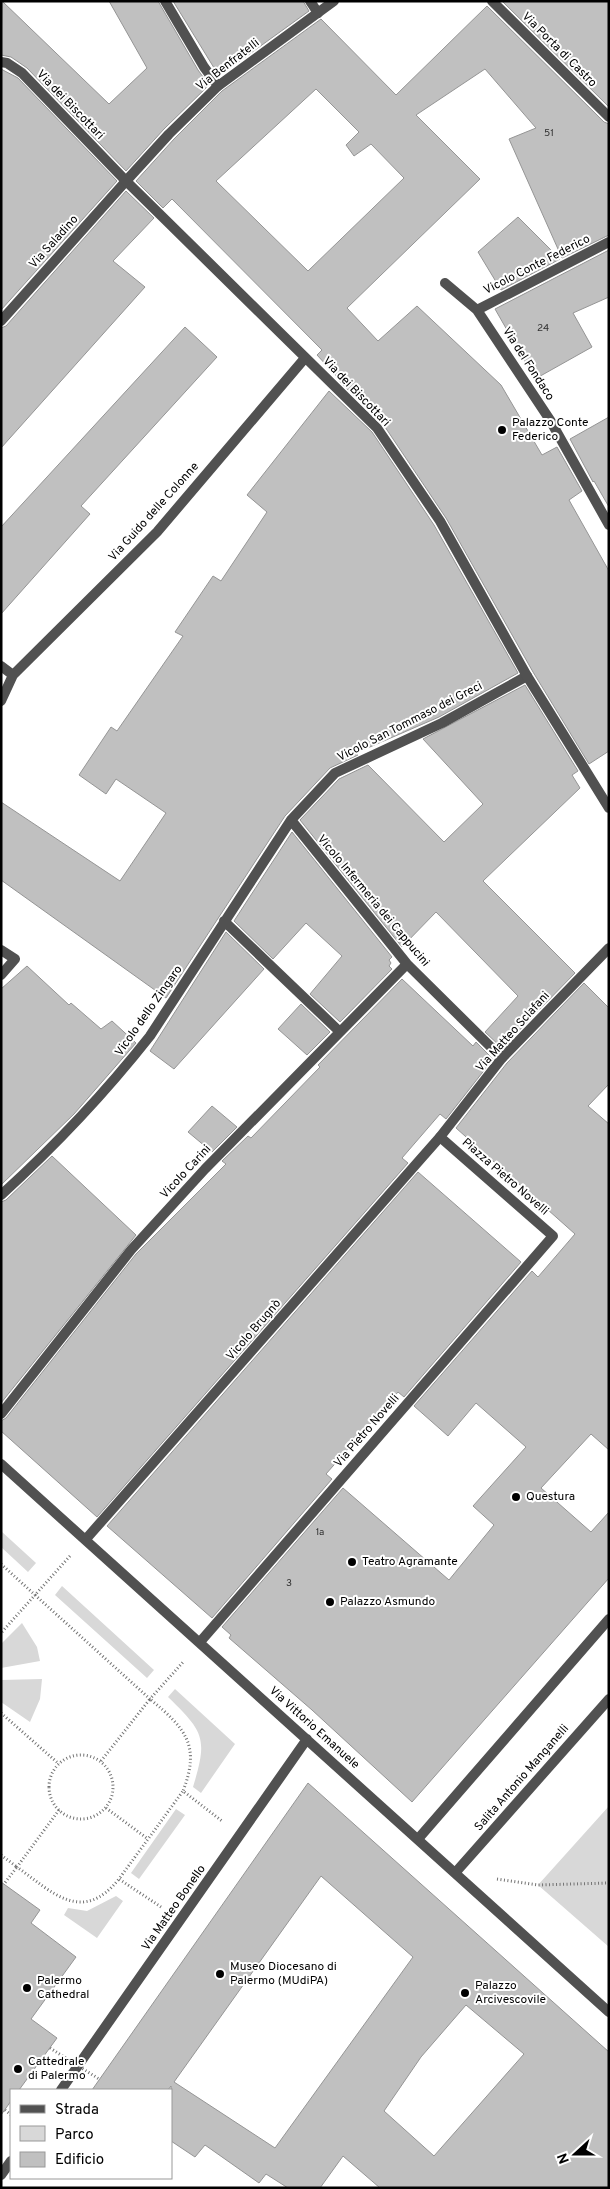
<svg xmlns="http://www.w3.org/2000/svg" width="610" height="2189" font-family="Overpass,sans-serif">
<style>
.green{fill:#d8d8d8}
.building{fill:#c0c0c0;stroke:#959595;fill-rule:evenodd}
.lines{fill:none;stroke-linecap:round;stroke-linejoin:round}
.path{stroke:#737373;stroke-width:3;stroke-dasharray:1 2.5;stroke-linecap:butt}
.lane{stroke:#515151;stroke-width:10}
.street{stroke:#515151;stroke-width:10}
.path-bridge{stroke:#737373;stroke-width:3;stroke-dasharray:1 2.5;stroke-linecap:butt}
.poi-dot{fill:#000;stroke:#fff;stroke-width:2}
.labels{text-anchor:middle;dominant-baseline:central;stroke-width:4;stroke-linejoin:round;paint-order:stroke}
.number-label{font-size:10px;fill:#303030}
.street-label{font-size:12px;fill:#000;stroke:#fff}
.poi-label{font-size:12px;fill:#000;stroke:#fff;text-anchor:start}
</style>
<rect width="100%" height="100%" fill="#fff"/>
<path class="green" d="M1,1531L36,1563L28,1572L1,1547Z
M62,1586L154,1670L147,1678L55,1595Z
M22,1623L37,1647L40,1661L1,1668V1644Z
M42,1679L40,1699L30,1722L1,1702V1680Z
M175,1689L235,1744L201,1793L193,1787C208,1738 204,1732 168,1697Z
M609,1806V1947L538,1885Z
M176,1809L185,1815L139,1879L131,1873Z
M116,1896L123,1901L97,1938L64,1915L68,1908L87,1911Z"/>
<path class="building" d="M2,1L109,104L147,68L109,1H158L198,70L209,85L164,129L126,171L27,68L11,57L1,55Z
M173,1H303L309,11L219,76Z
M502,1H609V107Z
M487,6L604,122L609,124V235L562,258L509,139L536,128L485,69L416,115L480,179L347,308L378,341L417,306L501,385L542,455L557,447L582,491L569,500L609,571V751L589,764L533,672L446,518L383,424L338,380L339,379L317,355L322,350L172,199L163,208L136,181L174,139L222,91L321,19L396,95ZM316,89L359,132L346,145L354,156L371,144L404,178L308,271L216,181Z
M1,69L18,78L117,181L1,310Z
M126,191L154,218L113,261L145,287L1,448V328L6,326Z
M518,217L560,259L501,290L478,252Z
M609,250V297L573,313L592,347L535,379L495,309Z
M185,327L217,357L81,506L90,514L1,614V527Z
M329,391L372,432L434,525L518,673L439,717L356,753L358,755L330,768L285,816L166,998L1,880V802L120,881L166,813L116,779L106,794L79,775L111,727L117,731L183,636L175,632L213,576L221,581L267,512L247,495Z
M609,417V507L594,481L593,482L570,439Z
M525,685L578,771L572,775L580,788L483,881L575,973L502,1048L485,1032L518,996L436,912L402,947L300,820L339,779L368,765L444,842L483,804L423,739Z
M292,832L392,957L389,960L391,963L389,966L392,969L340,1022L310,994L342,956L306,923L273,959L234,921Z
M226,932L264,969L174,1069L150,1051Z
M27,966L69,1005L71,1003L101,1029L112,1021L136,1043L74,1114L1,1185V989Z
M402,979L473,1046L476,1042L493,1059L446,1119L440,1114L402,1158L408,1163L97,1517L1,1431V1421L6,1418L136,1254L226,1164L222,1161L248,1136L251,1138L320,1067L318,1065Z
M584,983L609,1008V1084L588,1106L609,1124V1450L591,1434L541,1488L591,1532L609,1512V1578L412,1802L312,1710L229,1638L231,1635L222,1627L343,1488L449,1580L494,1525L473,1506L526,1447L476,1403L448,1436L414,1406L532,1271L538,1277L575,1234L456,1128L507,1063Z
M301,1004L330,1032L307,1055L278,1029Z
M212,1106L237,1127L212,1152L188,1132Z
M52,1156L136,1235L1,1403V1202L6,1200Z
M418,1172L521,1262L404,1397L398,1392L326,1474L332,1479L212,1618L107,1526Z
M308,1783L609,2052V2188H380L343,2156L320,2188H288L266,2174L259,2183L205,2145L195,2157L171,2141V2086L168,2090H92ZM321,1876L413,1957L275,2148L174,2082ZM466,2005L524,2054L434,2156L384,2111L421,2057Z
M1,1882L40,1910L31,1923L76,1957L31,2019L57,2038L19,2090H11V2101L1,2115Z"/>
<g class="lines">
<path class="path" d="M70,1556L35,1595L150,1699L184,1661
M1,1564L35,1595L1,1633
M1,1713L59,1764
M49 1787a32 32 0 1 1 64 0a32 32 0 1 1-64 0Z
M101,1761L150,1699C185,1728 201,1745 183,1791L222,1821
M106,1808L148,1839
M59,1810L17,1867C52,1892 82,1925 119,1879
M1,1855L17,1867L4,1884
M497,1879L538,1885L609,1883
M161,1907L119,1879L183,1791
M5,2110L11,2115"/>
<path class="lane" d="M165,1L204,67L218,86
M310,1L318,13
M445,283L477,310L550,420L609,525
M477,310L609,242
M1,321L126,181
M291,820L407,964L502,1058
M224,921L340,1032
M1,950L15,959L1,975
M1,1195C55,1146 105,1093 150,1036L291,820L335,773L442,723L527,676
M1,1414L131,1250L205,1169L407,964
M86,1539L440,1137
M418,1839L609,1619"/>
<path class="street" d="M492,1L609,117
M1,62L7,63L22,73L126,181L377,428L440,521L527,676L609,808
M126,181L169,134L218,86L334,1
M1,666L13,675
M1,701L13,675L157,532L305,358
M1,1464L609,2012
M200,1642L553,1236L440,1137L502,1058L609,948
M455,1873L609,1699
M61,2090L307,1739
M1,2175L11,2161"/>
<path class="path-bridge" d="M50,2048L99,2079"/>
</g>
<g class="poi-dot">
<circle cx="502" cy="430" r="5"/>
<circle cx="516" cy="1497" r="5"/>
<circle cx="352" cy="1562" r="5"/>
<circle cx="330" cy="1602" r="5"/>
<circle cx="220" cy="1974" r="5"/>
<circle cx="27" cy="1988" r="5"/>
<circle cx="465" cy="1993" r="5"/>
<circle cx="18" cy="2069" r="5"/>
</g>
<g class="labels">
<g class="number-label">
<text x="549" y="133">51</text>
<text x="543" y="328">24</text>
<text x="320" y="1532">1a</text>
<text x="289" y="1583">3</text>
</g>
<g class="street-label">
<text transform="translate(559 50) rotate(45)">Via Porta di Castro</text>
<text transform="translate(228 65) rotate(-38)">Via Benfratelli</text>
<text transform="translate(70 105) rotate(46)">Via dei Biscottari</text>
<text transform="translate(54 242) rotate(-48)">Via Saladino</text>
<text transform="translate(537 265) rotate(-27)">Vicolo Conte Federico</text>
<text transform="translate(528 364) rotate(57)">Via del Fondaco</text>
<text transform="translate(356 392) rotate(46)">Via dei Biscottari</text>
<text transform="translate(154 512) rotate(-48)">Via Guido delle Colonne</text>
<text transform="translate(410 722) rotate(-27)">Vicolo San Tommaso dei Greci</text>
<text transform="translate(373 901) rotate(50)">Vicolo Infermeria dei Cappucini</text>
<text transform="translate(149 1011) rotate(-55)">Vicolo dello Zingaro</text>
<text transform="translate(513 1032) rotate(-48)">Via Matteo Sclafani</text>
<text transform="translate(186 1172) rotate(-47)">Vicolo Carini</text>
<text transform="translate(505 1177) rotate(41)">Piazza Pietro Novelli</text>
<text transform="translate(254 1330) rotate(-49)">Vicolo Brugnò</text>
<text transform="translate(367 1431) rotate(-49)">Via Pietro Novelli</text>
<text transform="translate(314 1728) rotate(42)">Via Vittorio Emanuele</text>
<text transform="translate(522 1778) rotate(-49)">Salita Antonio Manganelli</text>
<text transform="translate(174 1908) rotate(-55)">Via Matteo Bonello</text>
</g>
<g class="poi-label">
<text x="512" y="423">Palazzo Conte<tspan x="512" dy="14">Federico</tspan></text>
<text x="526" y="1497">Questura</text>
<text x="362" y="1562">Teatro Agramante</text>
<text x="340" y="1602">Palazzo Asmundo</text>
<text x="230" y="1967">Museo Diocesano di<tspan x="230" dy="14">Palermo (MUdiPA)</tspan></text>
<text x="37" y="1981">Palermo<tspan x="37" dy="14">Cathedral</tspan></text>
<text x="475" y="1986">Palazzo<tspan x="475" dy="14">Arcivescovile</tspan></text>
<text x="28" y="2062">Cattedrale<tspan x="28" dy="14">di Palermo</tspan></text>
</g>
</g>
<rect width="610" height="2189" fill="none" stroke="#000000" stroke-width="5"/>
<rect x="10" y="2089" width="162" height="90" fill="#ffffff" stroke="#999999"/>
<rect x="20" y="2105" width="25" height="8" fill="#515151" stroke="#999999"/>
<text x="55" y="2114" font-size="15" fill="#000000">Strada</text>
<rect x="20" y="2126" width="25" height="15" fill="#d8d8d8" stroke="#999999"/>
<text x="55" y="2139" font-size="15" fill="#000000">Parco</text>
<rect x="20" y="2152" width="25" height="15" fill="#c0c0c0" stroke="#999999"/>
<text x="55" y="2164" font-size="15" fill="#000000">Edificio</text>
<g transform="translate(575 2154) rotate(249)" stroke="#ffffff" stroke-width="4" paint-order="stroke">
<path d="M0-4L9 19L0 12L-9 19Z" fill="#000000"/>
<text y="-8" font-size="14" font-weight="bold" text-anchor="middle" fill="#000000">N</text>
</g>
</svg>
